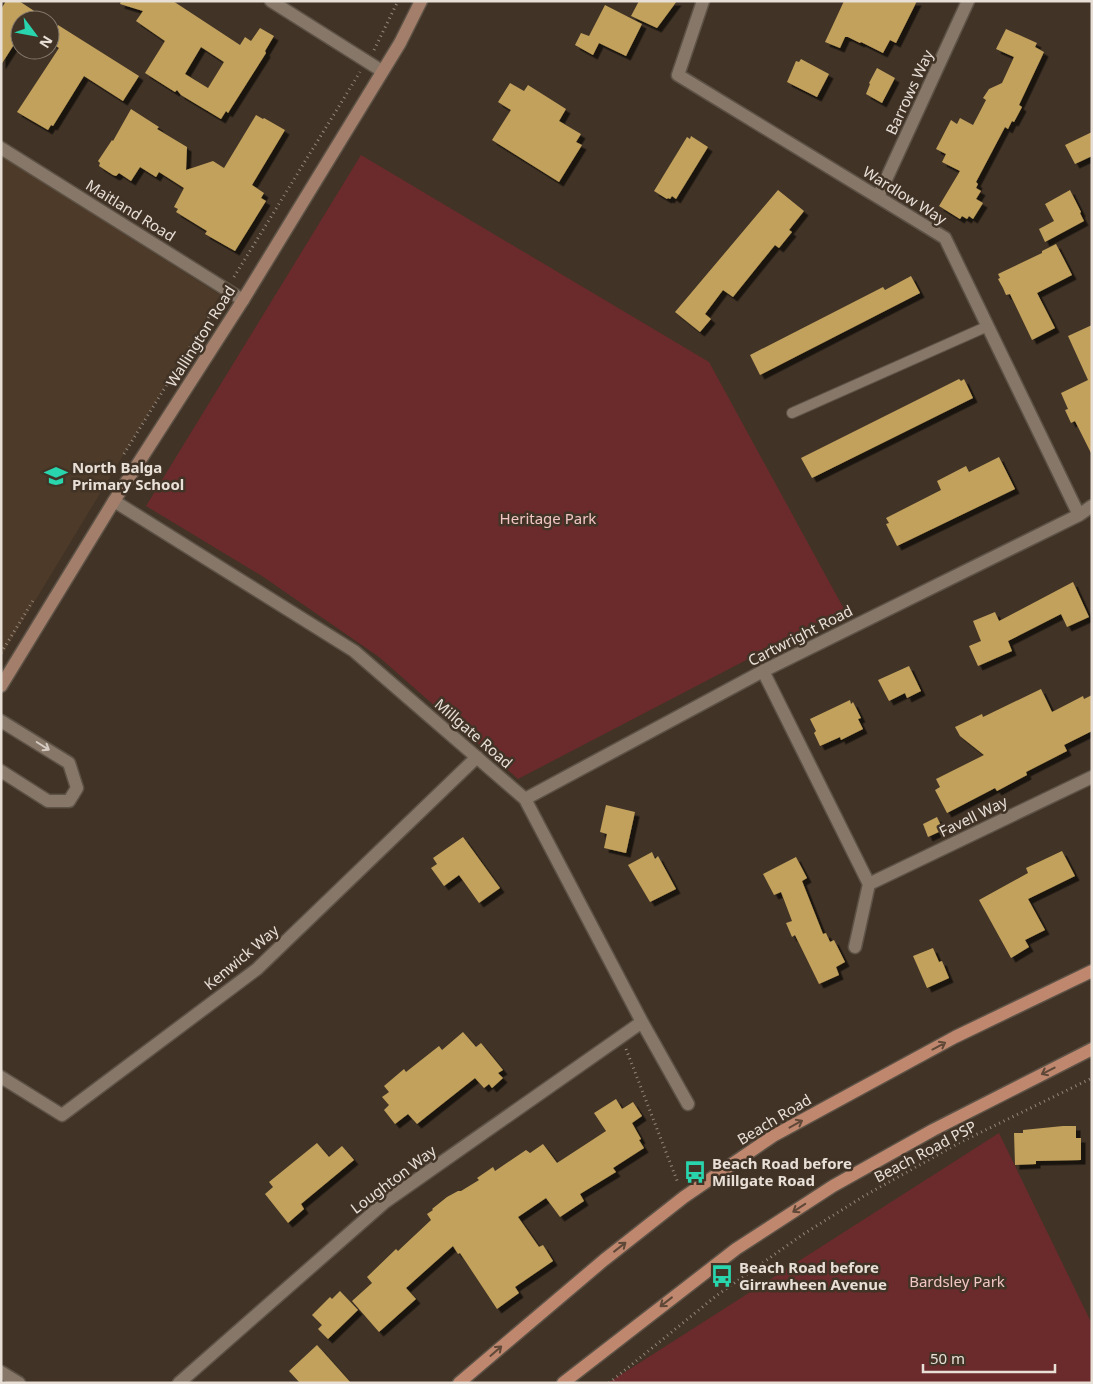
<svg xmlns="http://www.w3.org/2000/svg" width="1093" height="1384" font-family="'Noto Sans',sans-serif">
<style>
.built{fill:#4d3a28}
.green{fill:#6b2b2c}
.building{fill:#c1a15c;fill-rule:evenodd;filter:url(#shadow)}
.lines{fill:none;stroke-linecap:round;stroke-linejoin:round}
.lane-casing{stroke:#5d5246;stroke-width:12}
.street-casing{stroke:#5d5246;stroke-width:15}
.secondary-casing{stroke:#5d5246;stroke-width:15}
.primary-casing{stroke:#5d5246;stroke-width:15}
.path{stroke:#94887d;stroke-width:3;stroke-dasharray:1 4;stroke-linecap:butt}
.lane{stroke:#877769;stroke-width:10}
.street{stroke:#877769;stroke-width:12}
.secondary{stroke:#a37f6b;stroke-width:12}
.primary{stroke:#bf876e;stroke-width:12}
.oneway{stroke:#d5cac1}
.oneway2{stroke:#604838}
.labels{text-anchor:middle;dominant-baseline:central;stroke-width:5;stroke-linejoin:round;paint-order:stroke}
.street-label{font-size:15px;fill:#e8dfd7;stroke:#413326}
.poi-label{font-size:15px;font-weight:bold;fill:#e8dfd7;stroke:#413326;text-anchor:start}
.park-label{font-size:15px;fill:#f1c6c4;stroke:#413326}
</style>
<defs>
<filter id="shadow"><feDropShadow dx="4.5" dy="4.5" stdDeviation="0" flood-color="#0009"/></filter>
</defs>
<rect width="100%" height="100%" fill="#413326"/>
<path class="built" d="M1,156L220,295L1,657Z"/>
<path class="green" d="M361,155L709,362L844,609L518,779L379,657L262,576L146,506Z
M999,1133L1092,1324V1383H608Z"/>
<path class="building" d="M6,1H19L48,20H20V35L1,65V9Z
M121,1H173L240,45L245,37L251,41L260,28L274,36L265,51L266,53L228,113L226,111L221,119L181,95L177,90L175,92L145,73L165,41L136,21L143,11L120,4ZM201,47L224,62L208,88L185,74Z
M639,1H677L657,28L631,16Z
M844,1H917L896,43L890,40L883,53L861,42L860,43L848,37H845L840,48L825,42Z
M605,5L642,24L626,56L599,43L593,55L575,45L581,33L589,36Z
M58,25L139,76L123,101L84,76L53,126L51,125L48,130L17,112L59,48L50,42V38Z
M1006,29L1037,43L1035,47L1044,52L1019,105L1022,107L1014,122L1012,121L1008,129L1005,127L976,182L978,184L976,188L981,191L976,199L983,203L973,219L969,216L967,219L962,216L960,219L939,206L960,171L942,162L946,154L936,149L951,120L957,124L960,118L973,125L986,100L983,98L989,89L1002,83L1014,57L996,49Z
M801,59L829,74L817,97L787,82L796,61L799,62Z
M877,68L895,78L882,103L866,94L870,84L869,83Z
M510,83L524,91L528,85L566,109L559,121L581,134L576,142L582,145L559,182L492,140L511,110L498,102Z
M131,109L159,127L157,129L187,147L186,170L213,161L224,168L256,115L263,119L264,118L285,130L252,185L264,193L261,198L266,201L235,251L205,234L207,231L176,212L178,209L174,207L184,188L159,172L156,177L140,167L131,181L119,173L116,176L113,175L99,166L100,163L98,161L112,140L113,141Z
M1092,132V156L1075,164L1065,145Z
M691,136L708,147L676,199L672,196L670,199L668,198L667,199L654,191L687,137L690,139Z
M778,190L804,211L789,230L792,232L779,248L775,245L733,297L723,290L705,314L711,319L700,332L675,312Z
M1070,190L1081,212L1080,213L1084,221L1045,242L1039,229L1054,221L1045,204Z
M1056,244L1072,275L1037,293L1055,328L1032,340L1010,294L1006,295L1003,288L998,279L1000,278L998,274L1042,253V251Z
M911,276L920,293L760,375L750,355L883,287L885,290Z
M1092,325V455L1075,421L1071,423L1065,410L1068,409L1061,393L1088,380L1068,336Z
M959,379L961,381L964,379L973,398L812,478L801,458Z
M999,457L1015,489L897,546L886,524L889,523L886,518L941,490L937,481L966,466L969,472Z
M1073,582L1089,617L1067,627L1061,614L1008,641L1012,651L978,666L969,646L981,641L973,621L995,612L999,621Z
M909,666L921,691L907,698L905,693L889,701L878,680Z
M1041,689L1052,712L1083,696L1084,699L1092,695V731L1064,745L1067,751L1026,772L1027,775L997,791L995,788L947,813L935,790L940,787L936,779L984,755L960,736L955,727L982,714L983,717Z
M850,700L851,704L853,702L861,718L858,719L863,729L841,740L840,737L820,746L814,733L816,731L810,719Z
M606,805L635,812L626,853L604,848L607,834L600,832Z
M937,817L943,830L928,837L923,824Z
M463,837L500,888L479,903L459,875L444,886L431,868L437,864L433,858Z
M1062,851L1075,876L1028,899L1045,930L1025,940L1029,947L1011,958L979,900L1028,873L1026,868Z
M652,852L655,859L658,856L676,889L650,902L628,865Z
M796,857L807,878L802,881L823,934L826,933L830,942L834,940L845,962L836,967L839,975L819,984L795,935L792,937L786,923L792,921L781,892L774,895L763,874Z
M933,948L939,962L942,961L949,978L927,988L913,956Z
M463,1032L476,1047L481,1043L503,1070L498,1073L503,1078L492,1088L489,1084L484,1088L475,1078L417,1124L408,1114L395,1124L384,1110L389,1105L382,1097L389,1092L384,1086L404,1069L406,1072L439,1046L442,1050Z
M616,1099L622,1109L633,1102L642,1116L632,1123L641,1139L639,1140L644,1148L613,1168L616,1172L580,1194L584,1201L560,1217L546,1198L518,1217L539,1247L543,1245L553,1261L515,1287L519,1293L497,1309L460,1253L458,1254L453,1246L406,1288L416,1299L379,1332L352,1301L372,1283L367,1277L396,1249L398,1251L431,1220L427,1214L433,1210L432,1209L447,1197L458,1191H461L479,1180L477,1178L493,1167L495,1171L526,1150L530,1153L543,1144L557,1163L606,1131L594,1113Z
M1063,1126H1076V1138H1081V1160L1036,1161V1164L1015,1165L1014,1133H1023V1130Z
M317,1143L329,1157L342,1146L354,1160L301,1204L304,1209L288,1223L265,1194L273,1187L269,1182Z
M340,1291L358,1310L328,1339L318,1329L322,1325L312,1315L330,1297L332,1299Z
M317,1345L351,1383H300L289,1371Z"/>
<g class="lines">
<defs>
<path id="lane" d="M792,413L988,326"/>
<path id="street" d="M271,1L382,71
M703,1L678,75L945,238L1079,515
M1,148L243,300
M878,197L968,1
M114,501L354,651L525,799L642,1022L688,1104
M763,671L869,884L1092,777
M1,721L69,763L77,788L69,801H48L1,771
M525,799L763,671L1079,515L1092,506
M855,947L869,884
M1,1077L62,1115L257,969L477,757
M1,1372L19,1383
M179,1383L385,1202L642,1022"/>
<path id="secondary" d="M1,686L114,501L243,300L400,43L421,1"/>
<path id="primary" d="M459,1383L604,1260L684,1197L773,1136L955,1037L1092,971
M563,1383L736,1249L833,1186L933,1130L1092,1049"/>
</defs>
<use href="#lane" class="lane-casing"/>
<use href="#street" class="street-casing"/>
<use href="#secondary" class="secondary-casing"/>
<use href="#primary" class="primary-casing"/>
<path class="path" d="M374,50L398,1
M234,277L360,72
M124,454L218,302
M1,653L34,599
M626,1049L678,1183
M609,1383L716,1296L802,1235L864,1196L959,1143L1092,1078"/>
<use href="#lane" class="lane"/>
<use href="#street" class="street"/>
<use href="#secondary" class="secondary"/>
<use href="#primary" class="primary"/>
</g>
<defs><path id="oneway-shaft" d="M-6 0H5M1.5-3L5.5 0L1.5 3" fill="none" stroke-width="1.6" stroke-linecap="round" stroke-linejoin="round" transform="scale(1.25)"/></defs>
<use class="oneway" href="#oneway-shaft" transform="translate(43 746) rotate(32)"/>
<g class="oneway2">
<use href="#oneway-shaft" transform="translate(939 1046) rotate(-28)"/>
<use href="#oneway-shaft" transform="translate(1048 1071) rotate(153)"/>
<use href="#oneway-shaft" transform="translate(796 1124) rotate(-29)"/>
<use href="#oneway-shaft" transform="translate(799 1208) rotate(147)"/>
<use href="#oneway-shaft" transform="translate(620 1247) rotate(-38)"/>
<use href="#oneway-shaft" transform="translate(666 1302) rotate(142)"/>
<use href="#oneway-shaft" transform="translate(496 1351) rotate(-41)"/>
</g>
<defs>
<symbol id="school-bare" viewBox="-9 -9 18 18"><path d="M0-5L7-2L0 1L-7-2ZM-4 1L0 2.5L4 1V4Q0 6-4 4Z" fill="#29d5ac" stroke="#413326" stroke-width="2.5" paint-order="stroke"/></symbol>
<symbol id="bus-bare" viewBox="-9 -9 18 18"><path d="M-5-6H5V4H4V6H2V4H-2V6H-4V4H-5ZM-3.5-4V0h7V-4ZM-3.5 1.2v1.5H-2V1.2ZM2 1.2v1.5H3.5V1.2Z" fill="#29d5ac" stroke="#413326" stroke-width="2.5" paint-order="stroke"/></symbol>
</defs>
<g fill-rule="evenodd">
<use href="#school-bare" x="40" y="460" width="32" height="32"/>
<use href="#bus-bare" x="679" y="1156" width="32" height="32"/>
<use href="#bus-bare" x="706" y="1260" width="32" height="32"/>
</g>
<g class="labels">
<g class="street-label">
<text transform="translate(909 92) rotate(-65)">Barrows Way</text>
<text transform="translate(905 195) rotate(32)">Wardlow Way</text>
<text transform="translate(131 210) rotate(32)">Maitland Road</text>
<text transform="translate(200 336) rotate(-58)">Wallington Road</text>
<text transform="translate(800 635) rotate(-27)">Cartwright Road</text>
<text transform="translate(474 733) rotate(41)">Millgate Road</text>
<text transform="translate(973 816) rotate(-26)">Favell Way</text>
<text transform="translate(241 957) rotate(-40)">Kenwick Way</text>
<text transform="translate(774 1119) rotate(-31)">Beach Road</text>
<text transform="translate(925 1151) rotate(-28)">Beach Road PSP</text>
<text transform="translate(393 1179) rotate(-37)">Loughton Way</text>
</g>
<g class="poi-label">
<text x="72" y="467">North Balga<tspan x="72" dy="17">Primary School</tspan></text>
<text x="712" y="1163">Beach Road before<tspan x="712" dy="17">Millgate Road</tspan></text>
<text x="739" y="1267">Beach Road before<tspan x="739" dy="17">Girrawheen Avenue</tspan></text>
</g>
<g class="park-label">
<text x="548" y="518">Heritage Park</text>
<text x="957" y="1281">Bardsley Park</text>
</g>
</g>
<rect width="1093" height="1384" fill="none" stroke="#e8dfd7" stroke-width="5"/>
<g transform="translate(35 35) rotate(122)"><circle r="24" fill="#413326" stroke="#84786d"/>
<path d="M0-4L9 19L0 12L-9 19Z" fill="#29d5ac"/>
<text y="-8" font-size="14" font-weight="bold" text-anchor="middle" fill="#e8dfd7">N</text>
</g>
<path d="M923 1364v8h132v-8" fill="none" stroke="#e8dfd7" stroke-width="2.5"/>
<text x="930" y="1364" font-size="15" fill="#e8dfd7" stroke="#413326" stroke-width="4" paint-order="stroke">50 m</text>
</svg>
